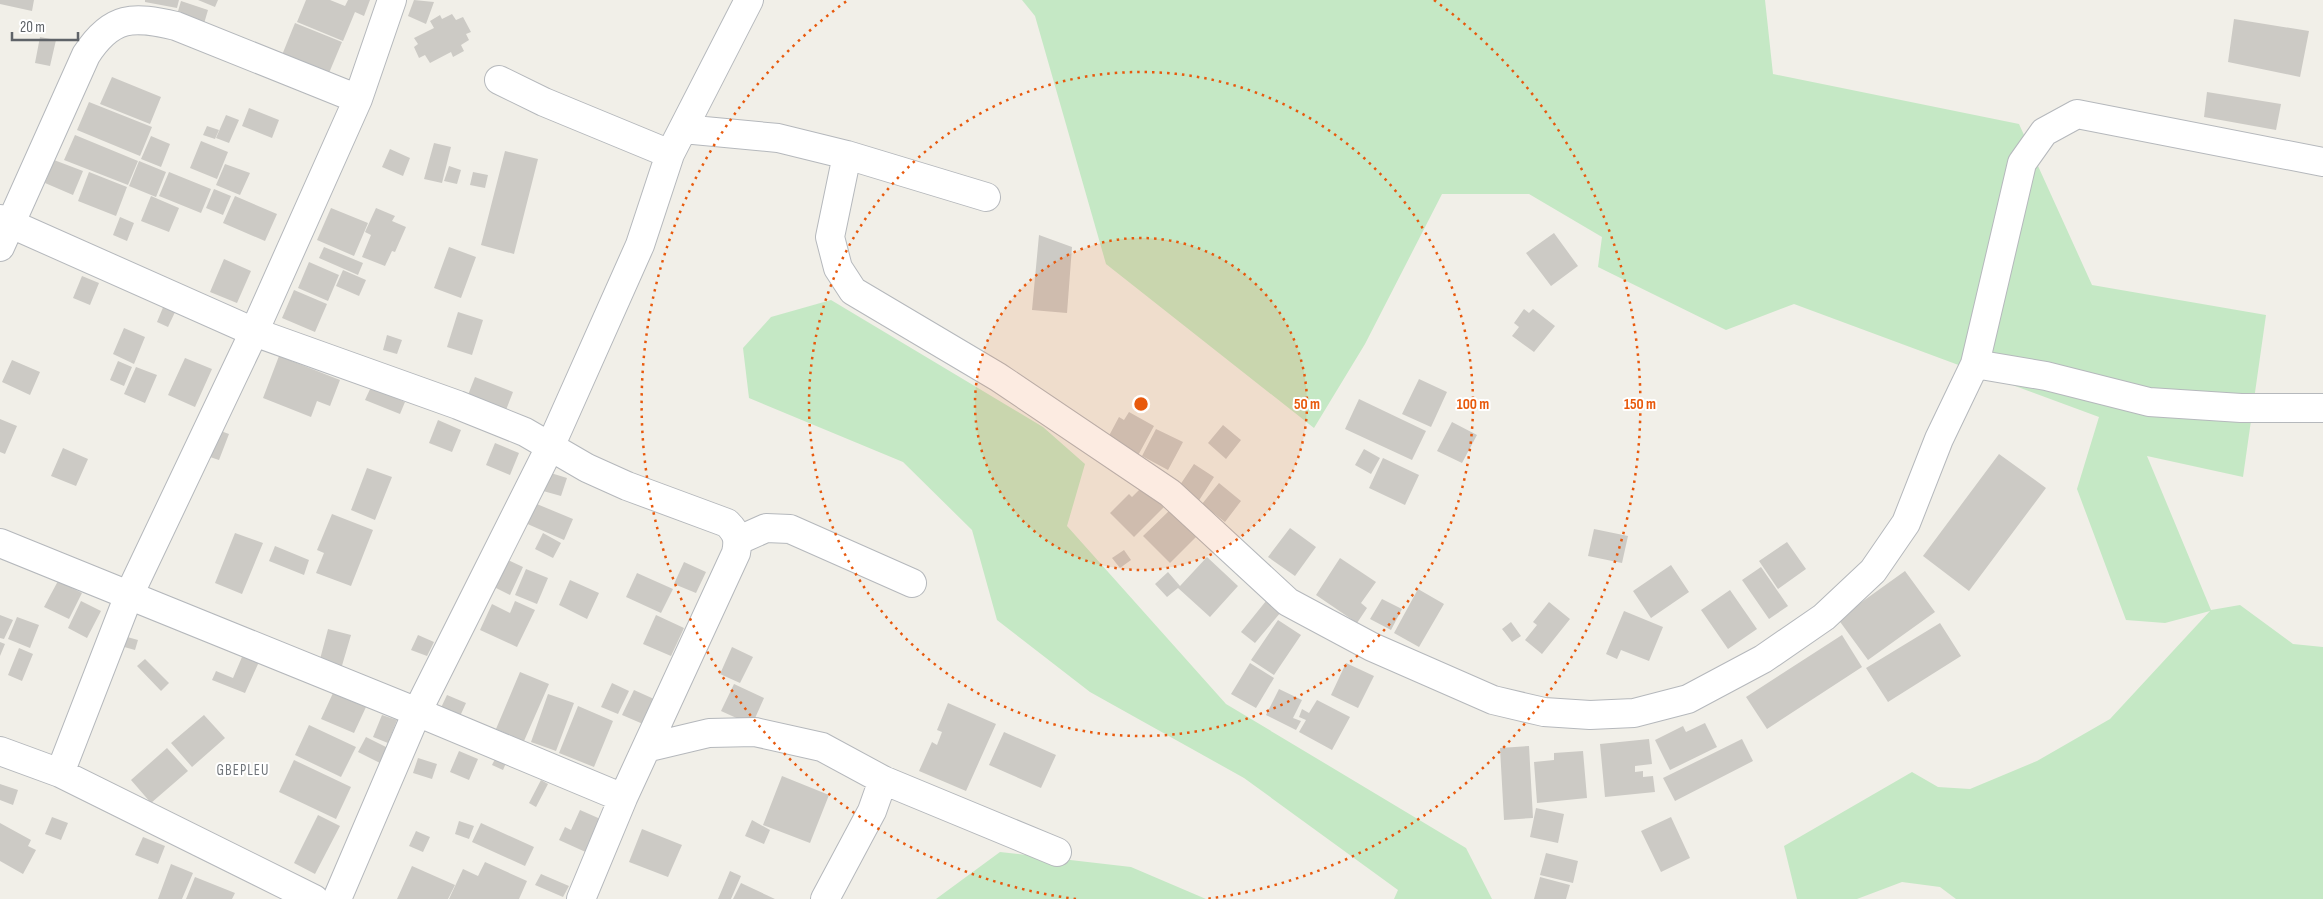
<svg xmlns="http://www.w3.org/2000/svg" width="2323" height="899" font-family="'Sofia Sans Condensed',sans-serif">
<style>
.green{fill:#c5e8c5}
.building{fill:#cccac5}
.lines{fill:none;stroke-linecap:round;stroke-linejoin:round}
.minor-casing{stroke:#b5b8bc;stroke-width:30}
.minor{stroke:#fff;stroke-width:28}
.ring{fill:none;stroke:#e8590c;stroke-width:2.5;stroke-dasharray:2.5 5}
.labels{text-anchor:middle;dominant-baseline:central;stroke-width:4;stroke-linejoin:round;paint-order:stroke}
.neighbourhood-label{font-size:15px;letter-spacing:1px;fill:#70757a;stroke:#fff}
.centre{fill:#e8590c;stroke:#fff;stroke-width:2.5}
.ring-label{font-size:15px;text-anchor:middle;font-weight:bold;fill:#e8590c;stroke:#fff;stroke-width:4;stroke-linejoin:round;paint-order:stroke}
</style>
<rect width="100%" height="100%" fill="#f1efe8"/>
<path class="green" d="M1022,0H1765L1773,74L2019,124L2092,285L2266,315L2243,477L2147,456L2211,610L2240,605L2293,644L2323,647V899H1956L1940,887L1902,882L1857,899H1797L1784,846L1912,772L1938,787L1970,789L2037,761L2110,719L2210,611L2165,623L2126,620L2077,489L2099,417L1794,304L1726,330L1598,267L1602,237L1529,194H1442L1365,344L1314,428L1106,264L1035,16Z
M831,300L1043,427L1085,464L1067,526L1226,704L1466,848L1492,899H1394L1398,890L1244,778L1090,692L997,620L972,530L903,462L749,398L743,348L771,317Z
M1000,852L1131,867L1206,899H936Z"/>
<path class="building" d="M0,0H34L32,11L0,4Z
M145,0H179L177,8L145,2Z
M198,0H218L215,7Z
M306,0H330L345,6L348,0H370L364,16L355,12L343,41L297,22Z
M414,0L434,2L426,24L408,16Z
M181,1L208,10L203,27L176,18Z
M452,14L456,20L463,17L471,32L466,34L469,40L461,45L464,51L453,57L451,52L430,63L425,55L419,58L414,47L418,44L414,38L434,28L430,21L440,15L442,19Z
M2234,19L2309,31L2300,77L2228,62Z
M295,23L342,42L329,73L282,55Z
M40,37L56,40L50,66L35,63Z
M112,77L161,97L150,124L100,104Z
M2207,92L2281,104L2276,130L2204,117Z
M89,102L152,127L140,156L77,130Z
M249,108L279,120L272,138L242,126Z
M226,115L239,120L229,143L216,138Z
M207,126L219,130L215,139L203,135Z
M75,135L138,161L128,185L64,160Z
M151,136L170,144L161,167L141,159Z
M201,141L228,152L217,179L190,168Z
M434,143L451,147L442,183L424,179Z
M390,149L410,158L403,176L382,167Z
M505,151L538,159L514,254L481,245Z
M54,160L83,171L73,195L45,183Z
M139,161L166,172L156,197L129,186Z
M225,164L250,173L240,195L216,185Z
M449,166L461,170L457,184L444,181Z
M89,172L127,187L116,216L78,201Z
M169,172L211,189L201,213L159,196Z
M473,172L488,175L485,188L470,185Z
M214,189L231,196L223,215L206,208Z
M151,196L179,208L169,232L141,221Z
M235,196L277,214L265,241L223,223Z
M331,208L368,223L354,256L317,240Z
M376,208L395,216L392,221L406,227L395,252L392,251L385,266L362,257L371,235L365,232Z
M120,217L134,223L127,241L113,235Z
M1554,233L1578,266L1551,286L1526,253Z
M1039,235L1072,247L1067,313L1032,310Z
M324,247L363,263L358,275L319,258Z
M449,247L476,257L461,298L434,288Z
M224,259L251,271L237,303L210,292Z
M309,262L339,275L328,301L298,288Z
M343,270L366,280L359,296L336,286Z
M82,276L99,283L90,305L73,298Z
M294,290L327,304L315,332L282,318Z
M164,305L176,310L168,327L157,322Z
M1524,309L1529,313L1533,309L1555,326L1534,352L1512,336L1519,327L1514,323Z
M458,312L483,320L472,355L447,347Z
M124,328L145,337L134,364L113,354Z
M387,335L402,340L397,354L383,350Z
M279,356L340,380L330,406L317,401L311,417L263,398Z
M185,358L212,369L195,407L168,395Z
M12,360L40,372L30,395L2,382Z
M118,361L132,367L124,386L110,380Z
M136,367L157,375L145,403L124,394Z
M475,377L513,392L506,410L468,395Z
M1419,379L1447,392L1431,427L1402,414Z
M371,387L405,402L400,414L365,400Z
M1359,399L1426,431L1412,460L1345,429Z
M1129,412L1154,426L1135,461L1104,445L1119,417L1124,420Z
M0,419L17,426L5,454L0,452Z
M438,420L461,430L452,452L429,443Z
M1452,422L1477,435L1462,463L1437,451Z
M1223,425L1241,440L1226,459L1208,443Z
M1156,429L1183,442L1168,470L1142,456Z
M218,430L229,434L219,460L207,456Z
M495,443L519,453L510,475L486,465Z
M63,448L88,459L76,486L51,476Z
M1364,449L1380,458L1371,474L1355,465Z
M1999,454L2046,488L1969,591L1923,556Z
M1383,458L1419,475L1405,505L1369,488Z
M1194,464L1214,477L1198,502L1178,488Z
M367,468L392,477L375,520L351,510Z
M541,470L567,478L561,496L536,489Z
M1219,483L1241,501L1225,522L1202,504Z
M1143,486L1164,507L1134,537L1110,513L1129,494L1132,497Z
M532,502L573,519L564,540L523,522Z
M1170,510L1196,537L1170,563L1143,536Z
M332,514L373,530L351,586L316,573L324,553L317,550Z
M1290,528L1316,547L1295,576L1268,557Z
M1594,529L1628,536L1622,563L1588,556Z
M235,533L263,543L242,594L215,583Z
M543,533L561,543L553,558L535,549Z
M1787,542L1806,569L1778,589L1759,561Z
M275,546L309,560L304,575L269,561Z
M1124,550L1131,560L1120,568L1112,558Z
M1207,557L1238,586L1210,617L1178,588L1167,597L1155,584L1168,572L1180,586Z
M1340,558L1376,582L1361,603L1367,608L1357,623L1316,595Z
M506,559L523,567L510,595L494,587Z
M684,562L706,572L696,593L674,584Z
M1671,565L1689,592L1651,618L1633,591Z
M1761,567L1788,606L1769,619L1742,580Z
M526,569L548,578L537,604L515,595Z
M1905,571L1935,612L1868,660L1838,619Z
M637,573L673,589L661,613L626,597Z
M570,580L599,593L587,619L559,605Z
M58,581L82,593L69,619L44,607Z
M1418,589L1444,604L1419,647L1394,633Z
M1730,590L1757,629L1728,649L1701,610Z
M1382,599L1402,609L1391,630L1370,619Z
M81,601L101,611L87,638L68,628Z
M515,601L535,610L517,647L480,630L492,604L510,613Z
M1266,601L1281,612L1255,643L1241,632Z
M1549,602L1570,619L1542,654L1525,640L1537,625L1533,622Z
M1624,611L1663,627L1649,661L1621,650L1617,659L1606,654Z
M0,615L13,620L4,639L0,638Z
M656,615L684,628L671,656L643,644Z
M17,617L39,625L30,648L8,639Z
M1278,620L1301,635L1274,675L1251,660Z
M1511,622L1521,636L1512,642L1502,629Z
M1940,623L1961,656L1888,702L1866,668Z
M328,629L351,635L341,669L319,663Z
M120,635L138,640L135,650L117,645Z
M418,635L434,642L427,656L411,650Z
M1842,635L1862,667L1767,729L1746,697Z
M0,642L5,644L0,656Z
M732,647L753,657L740,683L720,674Z
M19,648L33,654L22,681L8,675Z
M249,650L262,655L245,693L212,680L216,671L233,678L242,657L245,658Z
M145,659L169,683L161,691L137,666Z
M1250,663L1274,678L1256,708L1231,694Z
M1346,663L1374,676L1358,708L1331,695Z
M520,672L549,684L524,741L496,729Z
M612,683L629,691L618,714L601,707Z
M734,684L764,698L752,725L721,711Z
M1279,689L1302,700L1293,718L1301,721L1296,730L1266,715Z
M634,690L654,699L643,724L622,715Z
M333,693L366,707L354,733L321,719Z
M548,694L574,703L556,751L531,742Z
M447,695L466,703L457,723L438,714Z
M1317,700L1350,717L1332,750L1299,732L1306,720L1299,717L1302,709L1309,713Z
M948,703L996,724L966,791L919,771L932,742L937,745L942,732L937,730Z
M578,706L613,721L594,767L559,753Z
M204,715L225,738L192,767L171,743Z
M382,715L397,720L388,743L373,737Z
M1705,723L1717,747L1670,770L1655,740L1683,726L1686,732Z
M309,725L356,747L341,777L295,755Z
M1004,732L1056,755L1041,788L989,765Z
M366,737L388,748L380,763L358,752Z
M1649,739L1652,764L1635,766V772L1643,771V777L1653,776L1655,792L1605,797L1600,744Z
M1742,739L1753,761L1675,801L1663,778Z
M1529,746L1533,818L1504,820L1500,748Z
M167,748L188,771L151,803L131,780Z
M459,751L478,759L469,780L450,772Z
M1583,751L1587,798L1537,803L1534,762L1554,760V753Z
M496,757L507,761L503,770L492,765Z
M418,758L437,764L432,779L413,773Z
M294,760L351,787L336,819L279,792Z
M782,776L829,795L810,843L763,825Z
M541,780L548,784L536,807L529,803Z
M0,784L18,790L13,805L0,800Z
M1536,808L1564,814L1558,843L1530,837Z
M580,810L605,821L590,854L559,840L565,827L571,830Z
M318,815L340,826L315,874L294,863Z
M52,817L68,823L61,840L45,834Z
M1671,817L1690,858L1661,872L1641,831Z
M752,820L770,830L764,844L745,836Z
M459,821L474,826L469,839L455,834Z
M0,823L31,840L28,846L36,850L23,874L0,861Z
M481,823L534,847L525,866L472,842Z
M642,829L682,845L668,877L629,862Z
M416,831L430,837L423,852L409,846Z
M143,837L165,846L158,864L135,855Z
M1546,853L1578,861L1573,883L1540,875Z
M485,862L527,881L519,899H449L463,869L478,876Z
M171,864L193,873L182,899H158Z
M412,866L455,885L448,899H397Z
M730,871L741,876L731,899H718Z
M541,874L569,886L563,897L535,885Z
M195,877L235,893L232,899H186Z
M1540,877L1570,885L1566,899H1534Z
M741,883L775,899H733Z"/>
<g class="lines">
<defs>
<path id="minor" d="M499,80L544,102L670,154
M683,129L778,138L847,155L986,197
M847,155L830,237L838,268L853,291L998,377L1170,493L1288,602L1372,647L1493,700L1544,712L1590,715L1634,713L1688,699L1763,659L1824,617L1873,571L1906,523L1939,439L1975,364L2046,376L2149,402L2241,408H2323
M0,219L254,332L458,405L525,432L587,468L627,486L727,523C737,533 739,539 736,553L623,798L581,899
M0,247L86,55C112,15 133,16 176,26L358,99
M1975,364L2022,163L2044,132L2077,114L2323,162
M739,540L766,528L790,529L912,583
M0,543L417,712L623,798
M646,748L709,733L755,732L822,747L883,780L1057,852
M0,751L60,773L314,899
M60,773L129,595L254,332L358,99L392,0
M337,899L417,712L550,447L640,245L670,154L749,0
M825,899L872,811L883,780"/>
</defs>
<use href="#minor" class="minor-casing"/>
<use href="#minor" class="minor"/>
</g>
<circle cx="1141" cy="404" r="166" fill="#e8590c" fill-opacity=".12"/>
<g class="ring">
<circle cx="1141" cy="404" r="166"/>
<circle cx="1141" cy="404" r="332"/>
<path d="M1076 899A499 499 0 0 1 848 0M1434 0A499 499 0 0 1 1206 899"/>
</g>
<g class="labels">
<g class="neighbourhood-label">
<text x="243" y="770">GBEPLEU</text>
</g>
</g>
<circle cx="1141" cy="404" r="8" class="centre"/>
<g class="ring-label">
<text x="1307" y="409">50 m</text>
<text x="1473" y="409">100 m</text>
<text x="1640" y="409">150 m</text>
</g>
<path d="M12 32v8h66v-8" fill="none" stroke="#5f6368" stroke-width="2.5"/>
<text x="20" y="32" font-size="15" fill="#5f6368" stroke="#ffffff" stroke-width="4" paint-order="stroke">20 m</text>
</svg>
